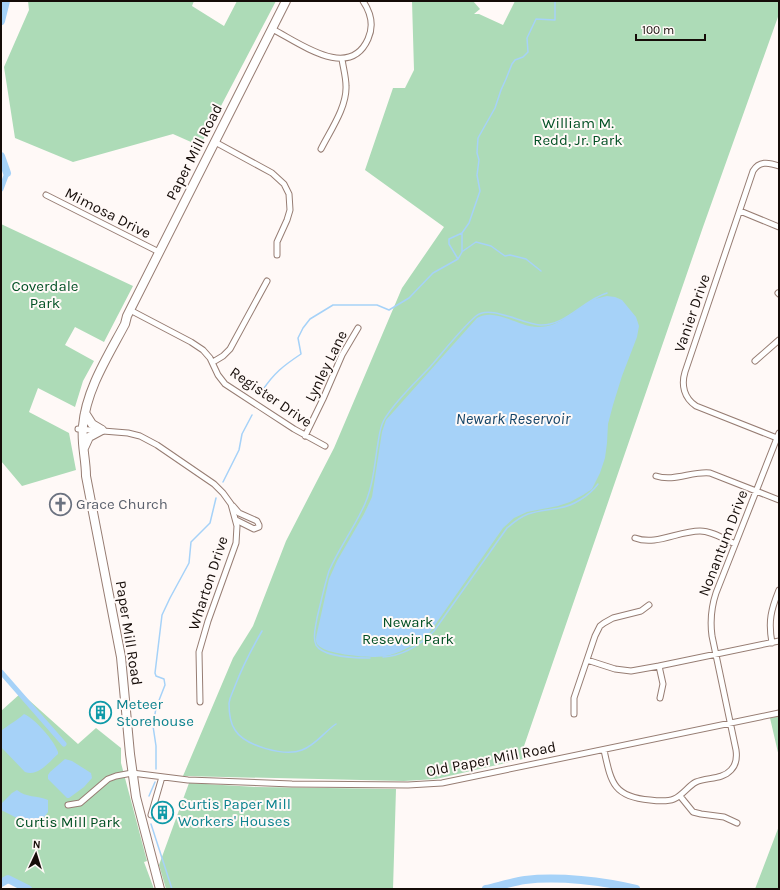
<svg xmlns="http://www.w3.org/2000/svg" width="780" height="890" font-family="Karla,sans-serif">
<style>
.green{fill:#addbb7}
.water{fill:#a6d2f8}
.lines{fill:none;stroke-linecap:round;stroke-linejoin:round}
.stream{stroke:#a6d2f8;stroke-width:1.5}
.canal{stroke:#a6d2f8;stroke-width:5}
.river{stroke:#a6d2f8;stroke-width:8}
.street-casing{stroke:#977d73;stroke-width:7}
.primary-casing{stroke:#977d73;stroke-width:10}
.street{stroke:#fff;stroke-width:5}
.primary{stroke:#fff;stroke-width:8}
.labels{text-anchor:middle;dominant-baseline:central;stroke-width:4;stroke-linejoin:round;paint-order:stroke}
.park-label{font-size:15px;fill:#025024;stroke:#fff9f7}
.street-label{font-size:15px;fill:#150c08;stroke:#fff9f7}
.worship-label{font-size:15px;fill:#5b616d;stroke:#fff9f7;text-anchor:start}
.culture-label{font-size:15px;fill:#0d838f;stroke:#fff9f7;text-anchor:start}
.water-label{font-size:16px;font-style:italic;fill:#154569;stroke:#fff9f7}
</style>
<rect width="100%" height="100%" fill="#fff9f7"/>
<path class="green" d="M28,1H194L192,6L224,26L237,1H276L200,146L173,134L73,162L15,138L4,67L29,10Z
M412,1H473L480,9L474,14H479L503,25L515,1H779V14L703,227L523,749V759L436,779L404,781L183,776L233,658L253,626L286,541L334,448L402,288L444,227L365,170L393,88H405L414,70Z
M1,224L133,286L104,342L75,327L65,345L94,361L83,381L75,407L38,388L29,412L69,433L76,470L22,486L1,461Z
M21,693L78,744L96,728L121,748V763L147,861L144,862L154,889H29L1,880V711Z
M779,716V757L770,718Z
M189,783L257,787L396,789L393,889H166L159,865Z
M779,826V889H755Z"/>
<path class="water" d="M607,296L615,297L622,300L636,317L639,326L637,337L622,376L613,405L608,424L607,443L605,458L600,473L592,489L583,495L570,502L558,506L527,512L514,518L503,528L430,632C419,642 405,651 390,655C385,656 380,657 375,657C363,657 325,654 318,645C315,642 316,637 317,633L329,579L337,561L364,514L372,497L382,432L386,420L477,318C496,307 518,327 538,327C562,327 575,308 595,299C599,298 603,297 607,296Z
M24,714C35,719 54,740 58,752V754C49,762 38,777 25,772L1,747V731C8,725 18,720 24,714Z
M65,759L72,761L91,773L92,778L84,787L69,798H67L48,779V775L50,772Z
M17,790C26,798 37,795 48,800V812L41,821L33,823L25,822L1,810L2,803L12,793Z"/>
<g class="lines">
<path class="stream" d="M463,251L476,242L491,246L505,256L510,255L526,259L541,271
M458,259L449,244V239L462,233
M262,391C274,373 283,366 301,354L298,338L303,328L310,319L333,305H377L389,310L409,298L433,273L458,259L462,252V233L469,223L480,191L477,175L479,160L477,153L478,138L495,108L501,90L506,79L512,64L515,60L523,57L528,52L527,38L536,19L555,20V1
M223,482L239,450L242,434L252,415
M262,631C251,650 243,665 235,686C233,692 230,696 229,703C229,711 230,723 235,730C245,746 285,757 302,750C316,745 324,732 336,724
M383,657C403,656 420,645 434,631L507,528C514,522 520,517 528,514C538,511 549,510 559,508C573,506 589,496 598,484
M370,658C357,658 323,657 316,645C312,637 316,626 317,618C321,602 324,587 329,571C338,550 352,531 362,510C372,491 374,470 377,449C379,439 379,429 384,420C395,401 415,383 430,367C445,350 459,331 476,316C490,304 522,324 540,325C566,326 583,300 607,293
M156,769V746L153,726L156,708L165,685L164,679L156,676L155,673L162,615L170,598L189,563L191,542L210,523L216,498
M149,796L155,782
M151,824L172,889"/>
<path class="canal" d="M1,189L7,173
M1,672L64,744"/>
<path class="river" d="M1,21L6,1
M1,156L7,173
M1,883L8,879L28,889
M486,889C499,886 512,882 525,880C558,876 604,881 636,889"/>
<defs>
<path id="street" d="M272,29C297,41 349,82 368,39C374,26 371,13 363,1
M215,142L272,173L284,184L289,194L290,210L287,220L277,242V255
M321,149C330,131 347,107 346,86C346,77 343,67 342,59
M46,195L159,252
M740,211L779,227
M778,293L779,294
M130,310L191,342L203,350L210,358L218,375L225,384L294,429L325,446
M755,361L779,340
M213,362L223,356L230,349L267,281
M78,429L128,433L140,436L157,445L214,484L223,493L231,504L237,526L236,543L208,621L199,652L200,702
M305,436L323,399L342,355L358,328
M777,438L696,406C684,398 681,385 685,372L753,171C759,161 768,162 779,166
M656,476C674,482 692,471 710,473L779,500
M233,506L239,513L257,521L259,525V527L254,529L236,520
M635,538C656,546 678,531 700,531C712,531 724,539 735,544
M772,643C768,621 771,610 779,590
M587,660L615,669L631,671L659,666L779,641
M659,666L663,684L660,698
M574,714V698L595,636L600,626L604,623L613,618L641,611L649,605
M604,750C611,782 613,797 650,800C658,801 667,802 674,799C683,795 688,786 696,782C707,777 722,780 731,770C736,765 737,757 736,750L712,636C710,621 711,608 716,593L779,433
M680,796L693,812L701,814L724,817L737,823
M68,805L80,803L108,779L116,776L132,773L188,780L292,784L408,785L442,783L779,713
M151,815L162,777"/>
<path id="primary" d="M85,413L92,424L102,430
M84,448L89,437L102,430
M160,889L136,797L130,754L121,657L86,476C86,459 81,443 83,426C86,390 108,356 125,324L127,316L286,1"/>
</defs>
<use href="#street" class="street-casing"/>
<use href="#primary" class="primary-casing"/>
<use href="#street" class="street"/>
<use href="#primary" class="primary"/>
</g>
<defs>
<symbol id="church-ring" viewBox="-11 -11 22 22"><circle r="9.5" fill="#fff9f7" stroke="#6b7280" stroke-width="1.5"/><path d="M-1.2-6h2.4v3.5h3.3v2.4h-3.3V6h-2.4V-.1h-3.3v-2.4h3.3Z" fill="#6b7280"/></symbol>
<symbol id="building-ring" viewBox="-11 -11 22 22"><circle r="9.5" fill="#fff9f7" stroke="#0f9aa8" stroke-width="1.5"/><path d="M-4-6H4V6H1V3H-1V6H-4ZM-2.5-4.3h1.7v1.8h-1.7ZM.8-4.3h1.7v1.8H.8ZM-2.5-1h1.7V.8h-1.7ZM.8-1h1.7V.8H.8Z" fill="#0f9aa8"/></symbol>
</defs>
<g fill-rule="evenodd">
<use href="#church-ring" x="48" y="492" width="25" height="25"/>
<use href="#building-ring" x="88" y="700" width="25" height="25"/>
<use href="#building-ring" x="150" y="800" width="25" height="25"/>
</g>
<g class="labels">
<g class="park-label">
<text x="578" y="123">William M.<tspan x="578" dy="17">Redd, Jr. Park</tspan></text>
<text x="45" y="286">Coverdale<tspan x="45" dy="17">Park</tspan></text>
<text x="408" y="622">Newark<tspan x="408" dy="17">Resevoir Park</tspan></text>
<text x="68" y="822">Curtis Mill Park</text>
</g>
<g class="street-label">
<text transform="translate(194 152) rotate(-63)">Paper Mill Road</text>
<text transform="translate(108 213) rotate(27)">Mimosa Drive</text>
<text transform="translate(692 313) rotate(-71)">Vanier Drive</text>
<text transform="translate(326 366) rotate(-64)">Lynley Lane</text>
<text transform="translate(271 397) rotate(34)">Register Drive</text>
<text transform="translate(723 543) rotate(-69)">Nonantum Drive</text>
<text transform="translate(208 583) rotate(-72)">Wharton Drive</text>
<text transform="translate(129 633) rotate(81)">Paper Mill Road</text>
<text transform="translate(491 759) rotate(-11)">Old Paper Mill Road</text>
</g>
<g class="worship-label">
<text x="76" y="504">Grace Church</text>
</g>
<g class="culture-label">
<text x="116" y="704">Meteer<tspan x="116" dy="17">Storehouse</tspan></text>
<text x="178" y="804">Curtis Paper Mill<tspan x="178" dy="17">Workers' Houses</tspan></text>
</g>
<g class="water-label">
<text x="513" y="418">Newark Reservoir</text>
</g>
</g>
<rect width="780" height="890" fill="none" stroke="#150c08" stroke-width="4"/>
<g transform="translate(36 854) rotate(4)" stroke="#fff9f7" stroke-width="3" paint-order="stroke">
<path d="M0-3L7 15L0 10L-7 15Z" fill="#150c08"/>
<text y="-6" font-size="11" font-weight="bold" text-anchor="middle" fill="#150c08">N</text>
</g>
<path d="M636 34v6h69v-6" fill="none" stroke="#150c08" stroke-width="2"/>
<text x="642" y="34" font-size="12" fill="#150c08" stroke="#fff9f7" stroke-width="3" paint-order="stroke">100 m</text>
</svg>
